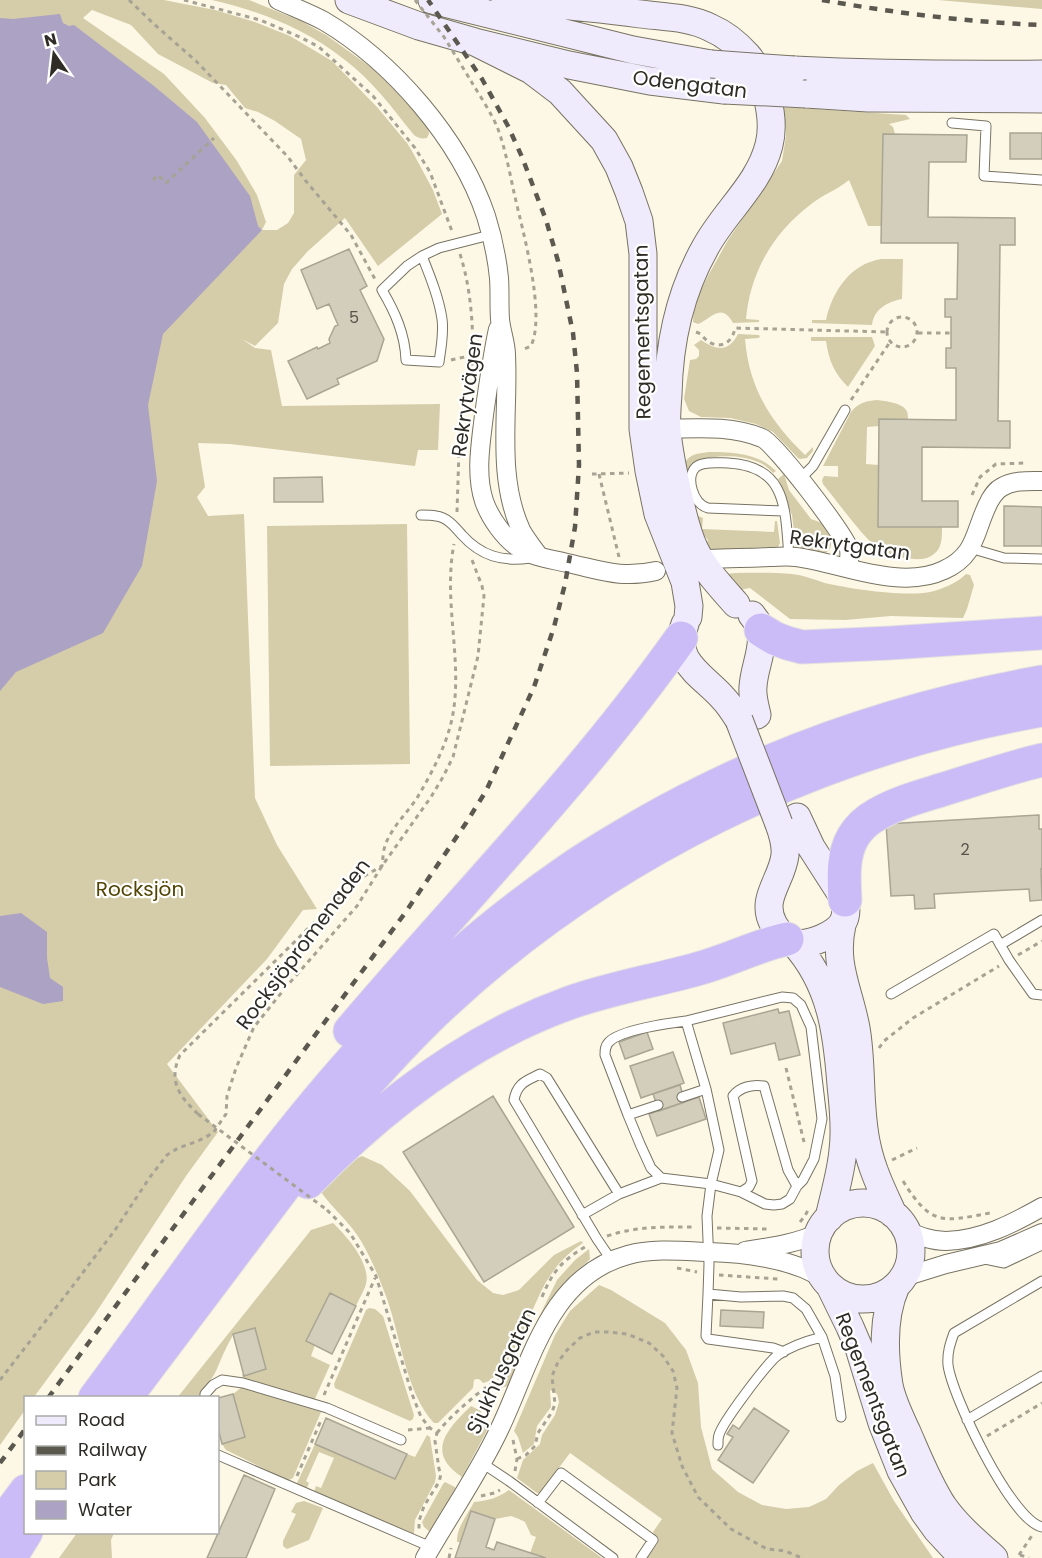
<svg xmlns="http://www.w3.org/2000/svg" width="1042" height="1558" font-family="Poppins,sans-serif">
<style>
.green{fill:#d5cca9;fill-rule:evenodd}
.water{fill:#aba2c4}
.building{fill:#d3cebc;stroke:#a9a593;stroke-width:1.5}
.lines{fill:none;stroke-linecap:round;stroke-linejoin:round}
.lane-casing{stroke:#787363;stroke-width:11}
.street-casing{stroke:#787363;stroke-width:20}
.secondary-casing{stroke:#787363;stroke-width:29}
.highway-casing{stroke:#e2e1e0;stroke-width:35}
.path{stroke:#a6a294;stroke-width:3;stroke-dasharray:4.5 4.5;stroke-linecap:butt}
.lane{stroke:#fff;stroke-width:9}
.street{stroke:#fff;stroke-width:18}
.secondary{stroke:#efebfc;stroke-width:27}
.highway{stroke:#cbbbf6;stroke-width:33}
.rail{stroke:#5b584f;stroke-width:4.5;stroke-dasharray:8 8;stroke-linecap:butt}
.secondary-bridge-casing{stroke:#787363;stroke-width:29;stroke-linecap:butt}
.path-bridge{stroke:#a6a294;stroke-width:3;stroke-dasharray:4.5 4.5;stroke-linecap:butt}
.secondary-bridge{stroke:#efebfc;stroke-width:27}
.labels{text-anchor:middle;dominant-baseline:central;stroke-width:4.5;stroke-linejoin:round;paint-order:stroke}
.number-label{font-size:16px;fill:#57544b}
.street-label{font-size:20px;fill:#2e2c25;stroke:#fff}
.park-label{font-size:20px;fill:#524402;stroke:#fff}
</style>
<rect width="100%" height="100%" fill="#fdf8e5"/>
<path class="green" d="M0,0H164L215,10L255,22L290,36L332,61L377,107L407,143L412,151L433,190L442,214L378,266L345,218L308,251L292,269L284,284L278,323L255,346L242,339L255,348L271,350L282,406L440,404L438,450H418L415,466L230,444L198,443L205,487L197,497L208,516L244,514L255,798L277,845L317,909L303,910L267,959L167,1064L218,1132L186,1176L95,1314L34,1397L26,1398L25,1410L0,1445ZM92,10L131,25L158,54L213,83L226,85L245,108L258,112L275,121L301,139L306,160L294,175V213L288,223L277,230H262L266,222L257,195L237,161L205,118L164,74L83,18Z
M212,0H249L301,21L326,35L372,68L394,89L428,127L429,134L427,138C421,139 418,138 414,135C393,109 372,80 345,60C304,28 262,12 212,0Z
M938,0H1042V9Z
M784,107L906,115L910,119L889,124L893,127L895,134H883L882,226H868L849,180C837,190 822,195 810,205C773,233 750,273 746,319L759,320V322L733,323C721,301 710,320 698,324L693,322L694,303L709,274L728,240L782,161L786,136Z
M881,259H903L902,299C887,302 874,309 872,325L812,323V320H826C832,292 850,264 881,259Z
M738,334L759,335L760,337L758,338L745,339C749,388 770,421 805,455L813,447V451L807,458L800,459L798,458L773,432L756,424L730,418L701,417L689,411L684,399L690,360L696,359L699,356V350L694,345L701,340C716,350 728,353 738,334Z
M811,337H872L875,346L848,387C834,373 829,361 826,341H811Z
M877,400C885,401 902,403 906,410C908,412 908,417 908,420L879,426L867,427L866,464L879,465L878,526L942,527C942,541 942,552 927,558C920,560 912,559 904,558C878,554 865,537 849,517C840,506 832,495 823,484L822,480L824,476L838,477V466H823L851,412C858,403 866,401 877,400Z
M709,452C733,452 758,453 776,471L773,473C769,469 764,464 758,462C739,454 710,454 693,464C687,474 686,499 692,509C694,514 698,516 703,518L702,529L774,532L775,521H777L780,543L778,547L726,549L703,554L702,552L708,540L702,533L694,530C688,510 670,472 690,457C695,453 703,453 709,452Z
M784,474L789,490L811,519L822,523C828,532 837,544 826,553L797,550L796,548L792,515L778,479Z
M407,524L410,764L270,766L267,526Z
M735,573C756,573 777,572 799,575C808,577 816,580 825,583C851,589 904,597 930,592C943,589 957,583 966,574L970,575L974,585L967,609L963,618L891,616L845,620L790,619L750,588L739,590L718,575Z
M362,1156L382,1165L410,1191L477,1280L493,1293L503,1295L519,1290L554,1255L581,1241L583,1243C569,1252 557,1264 548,1279C533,1301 510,1379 483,1383C480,1379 478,1378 474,1380L473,1388L438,1423H434C405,1393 400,1330 384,1291C378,1275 370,1256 361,1241C350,1222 333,1209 321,1192L349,1162Z
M333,1223C347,1236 371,1264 366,1284C364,1291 359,1299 356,1306L330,1293L306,1340L315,1345L311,1356L330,1365L314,1401L246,1380L242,1376L243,1373L248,1375L266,1369L254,1328L233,1335C226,1347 221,1359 216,1371C211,1382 204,1385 201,1397L177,1398L311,1230Z
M589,1249L590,1259L587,1262L565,1282L547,1306L509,1386L494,1389L512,1368L520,1356L557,1280L575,1260Z
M599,1285L611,1290L665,1323L686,1350L698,1383L701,1427L712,1469L738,1492L762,1505L786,1509L809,1507L826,1499L839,1485L857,1471L873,1463L894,1501L933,1558H647L658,1543L653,1532L662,1519L570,1453L540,1493H537L517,1478L523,1460L540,1444L542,1435L555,1415L559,1402L557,1394L550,1390L551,1407L537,1426L534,1444L523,1453L518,1437L514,1431L555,1335L570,1311Z
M369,1308L375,1309L383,1316L414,1415L413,1419L410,1421L335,1388L334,1384L366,1310Z
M242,1387L321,1412L293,1478L289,1480L283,1478L226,1450L222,1444L245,1437L233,1394Z
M471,1406L481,1411L484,1421L490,1425L462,1477C425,1453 447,1429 471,1406Z
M427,1435L430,1437L436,1476L435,1482L415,1520L414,1534L314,1492L316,1486L321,1488L334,1458L319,1452L306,1481L309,1483L307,1488L298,1485L297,1483L315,1444L394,1479L407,1454L415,1457Z
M445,1482L455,1487V1489L430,1532L424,1527L422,1522L443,1484Z
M509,1490L602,1558H546L530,1553L536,1537L531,1535L525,1522L519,1519L511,1516L495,1519L471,1511L460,1542H457C456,1528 468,1514 474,1502C487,1501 498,1498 509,1490Z
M304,1501L323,1508L309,1540L287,1549L283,1546V1541L296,1514L291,1512L296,1503Z
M77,1533H114L111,1540L112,1558H59Z"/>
<path class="water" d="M60,14L63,23L69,26L74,25L154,86L197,122L250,196L258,226L262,230L163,334L148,405L157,481L142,566L103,633L16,672L0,691V18L13,19Z
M21,913L47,932V958L50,978L63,987V1001L43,1004L0,987V916Z"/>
<path class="building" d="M1010,133H1042V159H1010Z
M883,134L967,135L966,162H929L928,217L1015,218V245H1000L998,421H1010V448L922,447V501H958V527H878L879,419L956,420V368H946V348H951V317H945V299H957L958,243H881Z
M349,249L367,286L360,290L384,339L377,361L337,379L339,384L307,399L288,361L317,347L318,349L330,343L329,339L335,326L338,325L329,304L317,309L301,270Z
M322,477L323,502H274V478Z
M1004,506L1042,507V546H1004Z
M1039,815V829H1042V869H1041L1042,900L1030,901L1029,889L934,894L935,908L915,909L914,895L891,896L886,824Z
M778,1009L779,1013L789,1011L800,1055L779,1060L775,1043L731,1054L723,1023Z
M647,1032L653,1049L625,1059L619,1042Z
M673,1052L684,1083L641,1098L630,1066Z
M680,1085L685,1102L659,1111L653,1094Z
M493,1096L574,1227L484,1282L403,1152Z
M699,1097L706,1119L657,1136L649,1114Z
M330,1293L356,1306L332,1354L306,1341Z
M721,1310L764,1312L763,1328L720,1326Z
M255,1328L266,1369L244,1376L233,1334Z
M233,1394L245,1437L222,1444L218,1428V1398Z
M754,1408L789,1431L753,1483L718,1460L733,1437L727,1434L733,1425L739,1429Z
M326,1418L407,1454L395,1479L315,1444Z
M244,1475L275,1489L246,1558H207Z
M471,1511L495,1519L486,1547L494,1550L497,1542L546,1558H455Z"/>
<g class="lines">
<defs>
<path id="lane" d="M952,123L986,126L984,176L1042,180
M422,256C430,276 439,298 442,319C444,333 441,348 439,362L406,360C405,334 395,312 382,290L407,266Z
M422,256L439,248L490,235
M800,479L813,466L845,410
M784,511L708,508C693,504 685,477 696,467C703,461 719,463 728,463C788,466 785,510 789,557
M421,515C426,515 431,515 436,516C447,517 455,527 462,535C481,556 502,562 530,558
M970,548L1004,558L1042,559
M1000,945L1042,920
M891,994L994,934L1009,960L1033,994L1042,995
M686,1021L782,997L793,998L801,1005L811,1027L822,1119L814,1159L803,1180L797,1186L790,1199L782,1204L774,1205L765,1204L741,1192L711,1184L661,1178L651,1168L640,1144L628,1115L605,1055C605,1050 605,1046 609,1042C620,1030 669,1023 686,1021L706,1089L719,1150L711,1184L707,1216L709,1264L708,1294L741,1297L783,1296L793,1298L806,1309L822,1337L835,1376L841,1417
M682,1097L706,1089
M628,1115L658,1105
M741,1192L749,1187L752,1181L733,1096C740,1087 753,1084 764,1086L788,1170L797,1186
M582,1215L619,1194L661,1178
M985,1259L1004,1263L1042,1245
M612,1261L597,1239L514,1100C517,1083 526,1081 540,1074L547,1078L619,1194
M1042,1281L954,1333C950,1344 947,1353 948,1365C952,1396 1011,1520 1042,1527
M708,1294L706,1336L708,1339L773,1348L784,1352
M205,1398V1394L213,1385L222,1380L243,1383L327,1408L401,1440
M967,1420L1042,1376
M718,1445C718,1443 718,1437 719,1435C722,1423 767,1363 778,1355C791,1346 806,1341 822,1337
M218,1455L431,1547
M482,1463L509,1481L613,1558
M538,1503L561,1473L653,1540L641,1558"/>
<path id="street" d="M278,0C293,7 309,13 324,21C393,62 460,139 486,216C492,235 497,258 499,278C500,292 499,306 500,319C501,331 506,343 506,355C509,413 496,475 521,530C526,539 533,548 539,556
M498,329C492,357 488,386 484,415C481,442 475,473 484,501C490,518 504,538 519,548C532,557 551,559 567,563C601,570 620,579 656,571
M657,429C692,429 728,424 762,438C775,443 844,534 849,549C850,555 849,562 848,568
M709,559C729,558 749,558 769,557C778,557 787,556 796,557C842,563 900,591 944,570C978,555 974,529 990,500C993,495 996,490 1002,487C1013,480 1029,481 1042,481
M906,1231C919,1236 932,1241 946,1241C981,1240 1012,1224 1042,1207
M745,1251C770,1247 795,1244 819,1233
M904,1277L946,1264L1001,1251L1042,1233
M425,1558C450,1514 479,1473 500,1428C531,1363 549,1276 628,1255C653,1248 683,1251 709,1252C743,1253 795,1259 823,1279"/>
<path id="secondary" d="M349,0L419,26L475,42L569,65L650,81L724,90
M432,0L633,50L711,64
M505,0C551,4 596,8 640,14C664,17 690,17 711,28C725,34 737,44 747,55C765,76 776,118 769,145C759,185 724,212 705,248C679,294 669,342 668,395C667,407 666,420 667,431C669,454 674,476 679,498C683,515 687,534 695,550C705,570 721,587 736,604
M475,42L531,70L560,92L604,140L619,167L629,192L639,221L643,254V429L649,471L658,514L685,582L689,606L688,617
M794,70C877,74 959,75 1042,74
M806,94L868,98L1042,99
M752,615C772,638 754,662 753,687C752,696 755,706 757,715
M685,624C671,661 701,674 722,697C729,704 734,712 739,720
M779,824C783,835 786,844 785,855C782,881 759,899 774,925C778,932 786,941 794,943C808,946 837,935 843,922C847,915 846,907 845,900L811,847L797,817
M842,925C833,964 849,990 856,1028C863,1067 858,1107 867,1146C872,1170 883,1192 893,1214
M794,943C831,984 837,1032 841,1085C843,1106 846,1128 843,1150C841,1173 834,1195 829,1218
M815 1251a48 48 0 1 1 96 0a48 48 0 1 1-96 0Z
M830,1286L850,1327L859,1348L882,1423L901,1471L924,1512L937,1530L963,1558
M896,1286C882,1317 884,1353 889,1385C892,1401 900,1417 907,1432C918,1457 928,1483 943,1506C957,1526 976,1542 994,1558"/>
<path id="highway" d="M761,630L774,638L787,643L802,647L890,643L1042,633
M845,900C844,879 842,856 853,837C859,827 867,820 876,815C896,803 919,797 941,790C974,780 1008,768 1042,760
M350,1031C461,900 582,778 681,638
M308,1182C382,1106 468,1039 569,1003C611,988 654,981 697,969C728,961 755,946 787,939
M95,1398C184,1279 265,1155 365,1046C391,1017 420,990 449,964C487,930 528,898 570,869C593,853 619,838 643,824C767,753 902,707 1042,682
M125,1398L330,1126C363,1087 397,1049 434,1013C601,854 816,750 1042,710
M0,1526L26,1491
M10,1558L26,1532"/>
</defs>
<use href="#lane" class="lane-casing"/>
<use href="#street" class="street-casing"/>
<use href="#secondary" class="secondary-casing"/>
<use href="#highway" class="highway-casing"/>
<path class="path" d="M129,0L155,25L196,61L288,157L305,180L351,235L376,281
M184,0L260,20L300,37L319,47L373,96L415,148L430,172L453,234
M471,81C480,96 492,114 498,129C506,151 510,175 515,197C523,232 546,314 531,346L522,350
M153,180L158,175L166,183L214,138
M460,254C472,291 475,340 471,378
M887 332a15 15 0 1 1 30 0a15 15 0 1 1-30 0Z
M696,332L701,334C712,350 731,349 735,328L887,332
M918,333H951
M451,360L474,355
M851,400L890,342
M592,474L629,473
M599,474L619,557
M972,495L980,477L996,464L1027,463
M457,512L459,450L466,409
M1018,955L1042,941
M879,1048L884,1041L913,1018L999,966
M786,1068L804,1142
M198,1114C179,1096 168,1081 180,1055L343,894L361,878L382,866C383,859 383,850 386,843C393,826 407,813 417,798C430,776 443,752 450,727C466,669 442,605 454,544
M892,1160L917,1148
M903,1181C931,1226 942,1222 990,1213
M327,1210L350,1233L376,1276L412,1394L421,1417L430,1428L437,1433L435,1441L439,1469L441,1474L439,1482L424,1506L419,1521V1529
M800,1222L805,1216L808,1210
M717,1228L768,1229
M607,1236C637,1226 665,1227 696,1227
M677,1268L697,1272
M719,1275L778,1279
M542,1297C553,1270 563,1260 588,1245
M0,1380L75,1283L115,1230L150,1177L167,1155L178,1148L198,1141L213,1133L226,1114L227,1096L236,1068L254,1027L286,987L357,906L382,866L431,797L443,777L453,757L478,656L484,596L482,586L472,560
M324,1395L375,1278
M408,1430L430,1428
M437,1433C448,1419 462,1407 476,1395C486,1387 498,1380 506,1370
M987,1436L1042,1403
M513,1440L517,1459L515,1471
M517,1459L526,1455L535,1446L538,1433L552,1412L555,1404L552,1376L558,1362L567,1350L580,1338L594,1332H608L627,1334L649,1343L663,1356L673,1371L677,1388L672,1433L682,1466L698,1497L731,1529L767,1549L785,1551L802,1558
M297,1476L322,1418
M481,1496L494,1493L500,1490
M1019,1555L1033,1534
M1020,1555L1029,1558
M449,1558L451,1548"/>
<use href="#lane" class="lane"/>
<use href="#street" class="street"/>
<use href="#secondary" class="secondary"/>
<use href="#highway" class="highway"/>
<path class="rail" d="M822,0C895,13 968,22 1042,25
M48,1398L405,913L466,823L486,791L534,687L554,627L565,584L575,527L579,465L577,373L573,333L558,261L546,220L522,157L508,126L482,79L428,0
M0,1463L26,1428"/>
<defs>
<path id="secondary-bridge" d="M711,64L794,70
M724,90L806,94
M739,720L779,824"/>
</defs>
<use href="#secondary-bridge" class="secondary-bridge-casing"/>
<path class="path-bridge" d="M415,0L444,37L471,81
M198,1114L327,1210"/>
<use href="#secondary-bridge" class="secondary-bridge"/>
</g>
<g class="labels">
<g class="number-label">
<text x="354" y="317">5</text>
<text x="965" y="849">2</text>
</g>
<g class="street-label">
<text transform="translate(690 84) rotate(7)">Odengatan</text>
<text transform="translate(642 332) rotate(-91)">Regementsgatan</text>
<text transform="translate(467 395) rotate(-82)">Rekrytvägen</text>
<text transform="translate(850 545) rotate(8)">Rekrytgatan</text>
<text transform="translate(303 944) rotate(-53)">Rocksjöpromenaden</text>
<text transform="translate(501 1371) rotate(-65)">Sjukhusgatan</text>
<text transform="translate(873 1395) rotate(69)">Regementsgatan</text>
</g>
<g class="park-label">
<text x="140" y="889">Rocksjön</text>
</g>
</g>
<rect x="24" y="1396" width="195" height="138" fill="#ffffff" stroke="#ababa8" stroke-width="1.5"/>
<rect x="36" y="1416" width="30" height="9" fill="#efebfc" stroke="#ababa8" stroke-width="1.5"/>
<text x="78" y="1426" font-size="18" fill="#2e2c25">Road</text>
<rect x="36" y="1446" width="30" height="9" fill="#5b584f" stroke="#ababa8" stroke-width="1.5"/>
<text x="78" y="1456" font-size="18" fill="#2e2c25">Railway</text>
<rect x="36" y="1471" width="30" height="18" fill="#d5cca9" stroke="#ababa8" stroke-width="1.5"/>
<text x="78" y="1486" font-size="18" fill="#2e2c25">Park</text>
<rect x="36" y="1501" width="30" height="18" fill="#aba2c4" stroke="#ababa8" stroke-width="1.5"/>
<text x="78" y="1516" font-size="18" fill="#2e2c25">Water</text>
<g transform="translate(54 54) rotate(346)" stroke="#ffffff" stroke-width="4.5" paint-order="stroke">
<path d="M0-4.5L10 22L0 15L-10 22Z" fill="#2e2c25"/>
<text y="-9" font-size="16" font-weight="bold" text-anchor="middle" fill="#2e2c25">N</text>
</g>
</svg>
